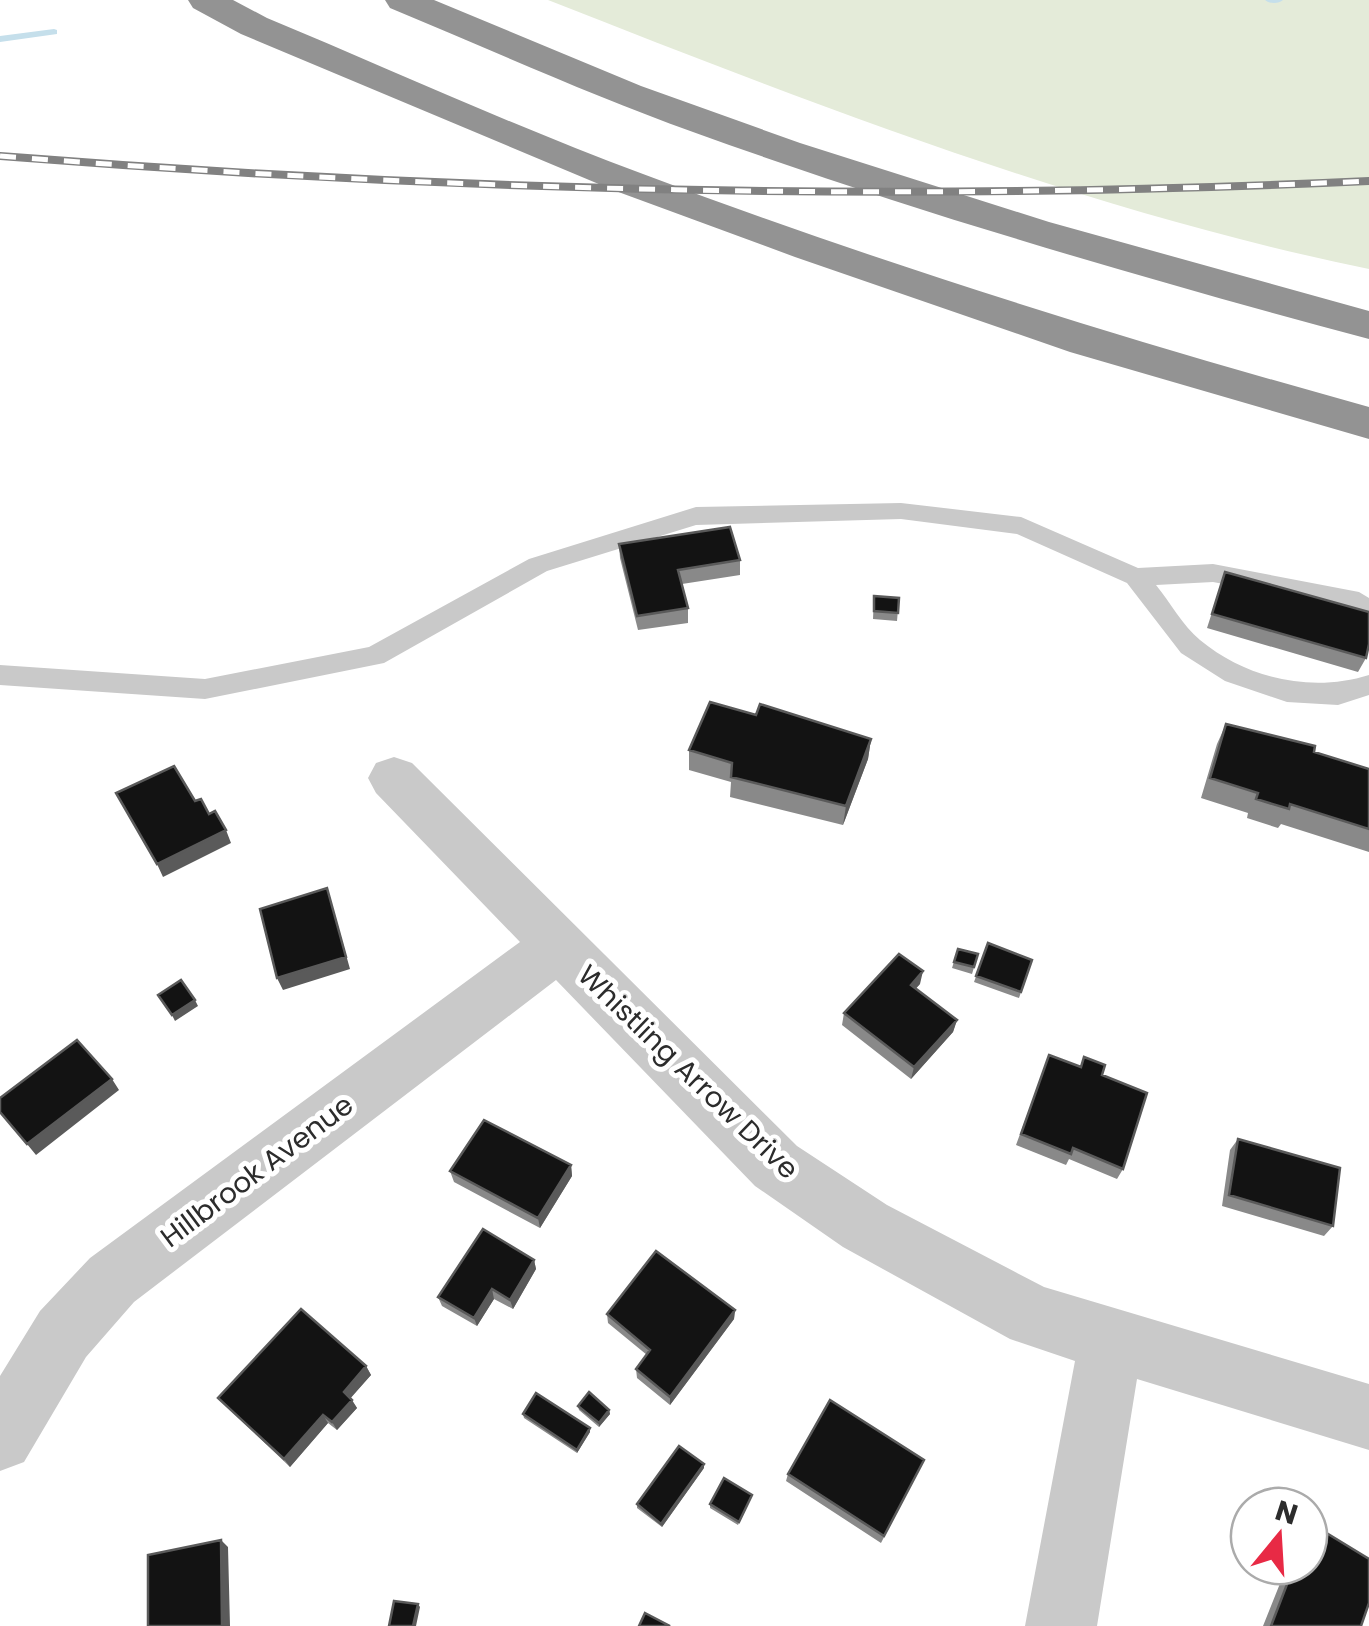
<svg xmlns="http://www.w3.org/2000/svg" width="1369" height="1626" font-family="Poppins,sans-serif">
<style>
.green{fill:#e4ebd9}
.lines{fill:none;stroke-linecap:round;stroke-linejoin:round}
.stream{fill:#c5dfeb;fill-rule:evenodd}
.lane{fill:#c9c9c9;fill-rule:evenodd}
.street{fill:#c9c9c9;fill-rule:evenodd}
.highway{fill:#939393;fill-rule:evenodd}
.rail-casing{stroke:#818181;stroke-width:8}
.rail{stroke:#fff;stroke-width:5;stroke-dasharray:16;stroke-linecap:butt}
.wall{fill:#898989}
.shaded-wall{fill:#5a5a5a}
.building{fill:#131313;stroke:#5a5a5a;stroke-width:2.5}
.labels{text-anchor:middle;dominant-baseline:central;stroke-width:10;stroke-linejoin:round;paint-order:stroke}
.street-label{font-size:28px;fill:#2c2c2c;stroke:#fff}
</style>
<rect width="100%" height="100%" fill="#fff"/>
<path class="green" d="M548,0H1369V269C1087,211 815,105 548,0Z"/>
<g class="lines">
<path class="stream" d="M1265,0H1283C1279,4 1269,4 1265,0Z
M54,29L57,30V34L0,42V36Z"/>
<path class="lane" d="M901,503L1021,517L1138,568L1213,564L1359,592L1369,598V619L1344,607L1213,582L1156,585C1170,602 1183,626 1200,640C1247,679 1312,693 1369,675V695L1338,705L1287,702L1225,681L1181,653L1127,583L1017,534L901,519L696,525L547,571L384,663L205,699L0,685V665L205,679L369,647L529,559L696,507Z"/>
<path class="street" d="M394,757L412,763L797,1146L887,1205L1044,1287L1369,1384V1450L1137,1379L1097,1626H1025L1075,1361L1010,1339L843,1247L755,1186L556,980L134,1302L86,1357L24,1462L0,1471V1376L40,1311L90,1258L520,942L376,793L368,778L376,763Z"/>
<path class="highway" d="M188,0H233L267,18C392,70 516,127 643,174C882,264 1124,339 1369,407V439L1070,352L795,257L613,190L241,34L193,8Z
M385,0H434L641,86L800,143L1049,222L1369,311V339C1141,278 915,212 693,132C590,95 491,50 390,8Z"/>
<defs>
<path id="rail" d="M0,156C457,192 911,202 1369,181"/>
</defs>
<use href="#rail" class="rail-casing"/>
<use href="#rail" class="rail"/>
</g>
<path class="wall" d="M619,544L740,560V575L682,584L688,608V623L638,630L620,558Z
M1225,572L1366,658L1358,672L1207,628Z
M874,596L899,598L897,621L873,619Z
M756,715L871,739L868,759L843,825L730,797L731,782L689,770V750Z
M1226,724L1369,769V852L1281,824L1278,828L1247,818L1248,813L1201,798L1217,744Z
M988,943L1032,960L1019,998L974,982Z
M958,949L978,954L972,974L952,968Z
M920,984L915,989L957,1020L953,1032L911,1079L842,1025L844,1013Z
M1049,1055L1080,1067L1084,1057L1102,1075L1123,1169L1117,1179L1069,1159L1066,1165L1016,1145Z
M1238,1139L1333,1226L1324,1236L1222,1206L1230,1150Z
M571,1165L572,1176L540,1228L454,1182L450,1171Z
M534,1260L536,1269L513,1309L494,1299L477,1326L442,1306L438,1297Z
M735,1310L734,1319L670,1405L637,1378L636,1369L647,1355L608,1323L607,1314Z
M366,1366L371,1375L350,1398L357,1408L337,1430L328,1423L290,1467L218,1398Z
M578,1406L609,1410L610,1414L599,1427L579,1410Z
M523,1414L590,1428V1432L577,1453L524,1418Z
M924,1460L881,1543L786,1481L788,1474Z
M704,1468L662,1527L637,1508V1504Z
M752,1495L738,1525L710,1508V1504Z
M1310,1523L1361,1626H1263L1287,1566H1309V1524Z"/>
<path class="shaded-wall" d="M871,739L868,759L843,825L846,806Z
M226,830L231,843L163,877L157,864Z
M331,901L350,969L283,990L277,978Z
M923,971L920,984L908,997L911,985Z
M195,1000L198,1006L175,1021L172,1015Z
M957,1020L953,1032L911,1079L914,1067Z
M112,1079L119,1090L36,1155L27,1144Z
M571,1165L572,1176L540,1228L538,1218Z
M534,1260L536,1269L513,1309L510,1300Z
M492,1289L494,1299L477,1326L474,1318Z
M735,1310L734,1319L670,1405V1397Z
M366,1366L371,1375L349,1400L344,1392Z
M352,1400L357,1408L337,1430L332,1422Z
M609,1410L610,1414L599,1427V1423Z
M323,1415L328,1423L290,1467L284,1459Z
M590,1428V1432L577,1453V1450Z
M704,1464V1468L662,1527L661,1524Z
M221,1540L228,1547L230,1626H222Z
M418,1604L420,1607L416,1626H413Z"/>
<path class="building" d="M730,527L740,560L678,570L688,608L637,616L619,544Z
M1225,572L1369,612V644L1366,658L1212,614Z
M874,596L899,598L898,613L874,611Z
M710,702L756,715L760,704L871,739L846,806L731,777L732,763L689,750Z
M1226,724L1315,746L1314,752L1369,769V829L1290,804L1289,809L1256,799L1258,793L1210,778Z
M174,766L195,801L201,799L209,814L215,811L226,830L157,864L116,793Z
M327,888L346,957L277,978L260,909Z
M988,943L1032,960L1021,992L976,976Z
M958,949L978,954L974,967L954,962Z
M899,954L923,971L911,985L957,1020L914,1067L844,1013Z
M181,980L195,1000L172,1015L158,995Z
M77,1040L112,1079L27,1144L0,1112V1098Z
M1049,1055L1081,1067L1084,1057L1105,1065L1102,1075L1147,1093L1123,1169L1073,1148L1071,1154L1021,1134Z
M484,1120L571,1165L538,1218L450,1171Z
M1238,1139L1340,1168L1333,1226L1229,1195Z
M483,1229L534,1260L510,1300L492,1289L474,1318L438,1297Z
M656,1251L735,1310L670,1397L636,1369L650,1350L607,1314Z
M301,1309L366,1366L344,1392L352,1400L332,1422L323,1415L284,1459L218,1398Z
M589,1392L609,1410L599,1423L578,1406Z
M536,1393L590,1428L577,1450L523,1414Z
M830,1400L924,1460L884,1536L788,1474Z
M679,1446L704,1464L661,1524L637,1504Z
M724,1478L752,1495L739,1522L710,1504Z
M1310,1523L1369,1559V1603L1361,1626H1271L1294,1566H1309V1527Z
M221,1540L222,1626H148V1555Z
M394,1601L418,1604L413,1626H389Z
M645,1613L670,1626H639Z"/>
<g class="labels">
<g class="street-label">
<text transform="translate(688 1072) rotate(44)">Whistling Arrow Drive</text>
<text transform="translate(257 1171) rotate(-37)">Hillbrook Avenue</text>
</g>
</g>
<g transform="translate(1279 1536) rotate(18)"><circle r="48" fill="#ffffff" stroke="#ababab" stroke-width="2.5"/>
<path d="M0-8L18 38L0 25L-18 38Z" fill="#e82a45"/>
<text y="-15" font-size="28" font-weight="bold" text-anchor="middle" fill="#2c2c2c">N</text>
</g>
</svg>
